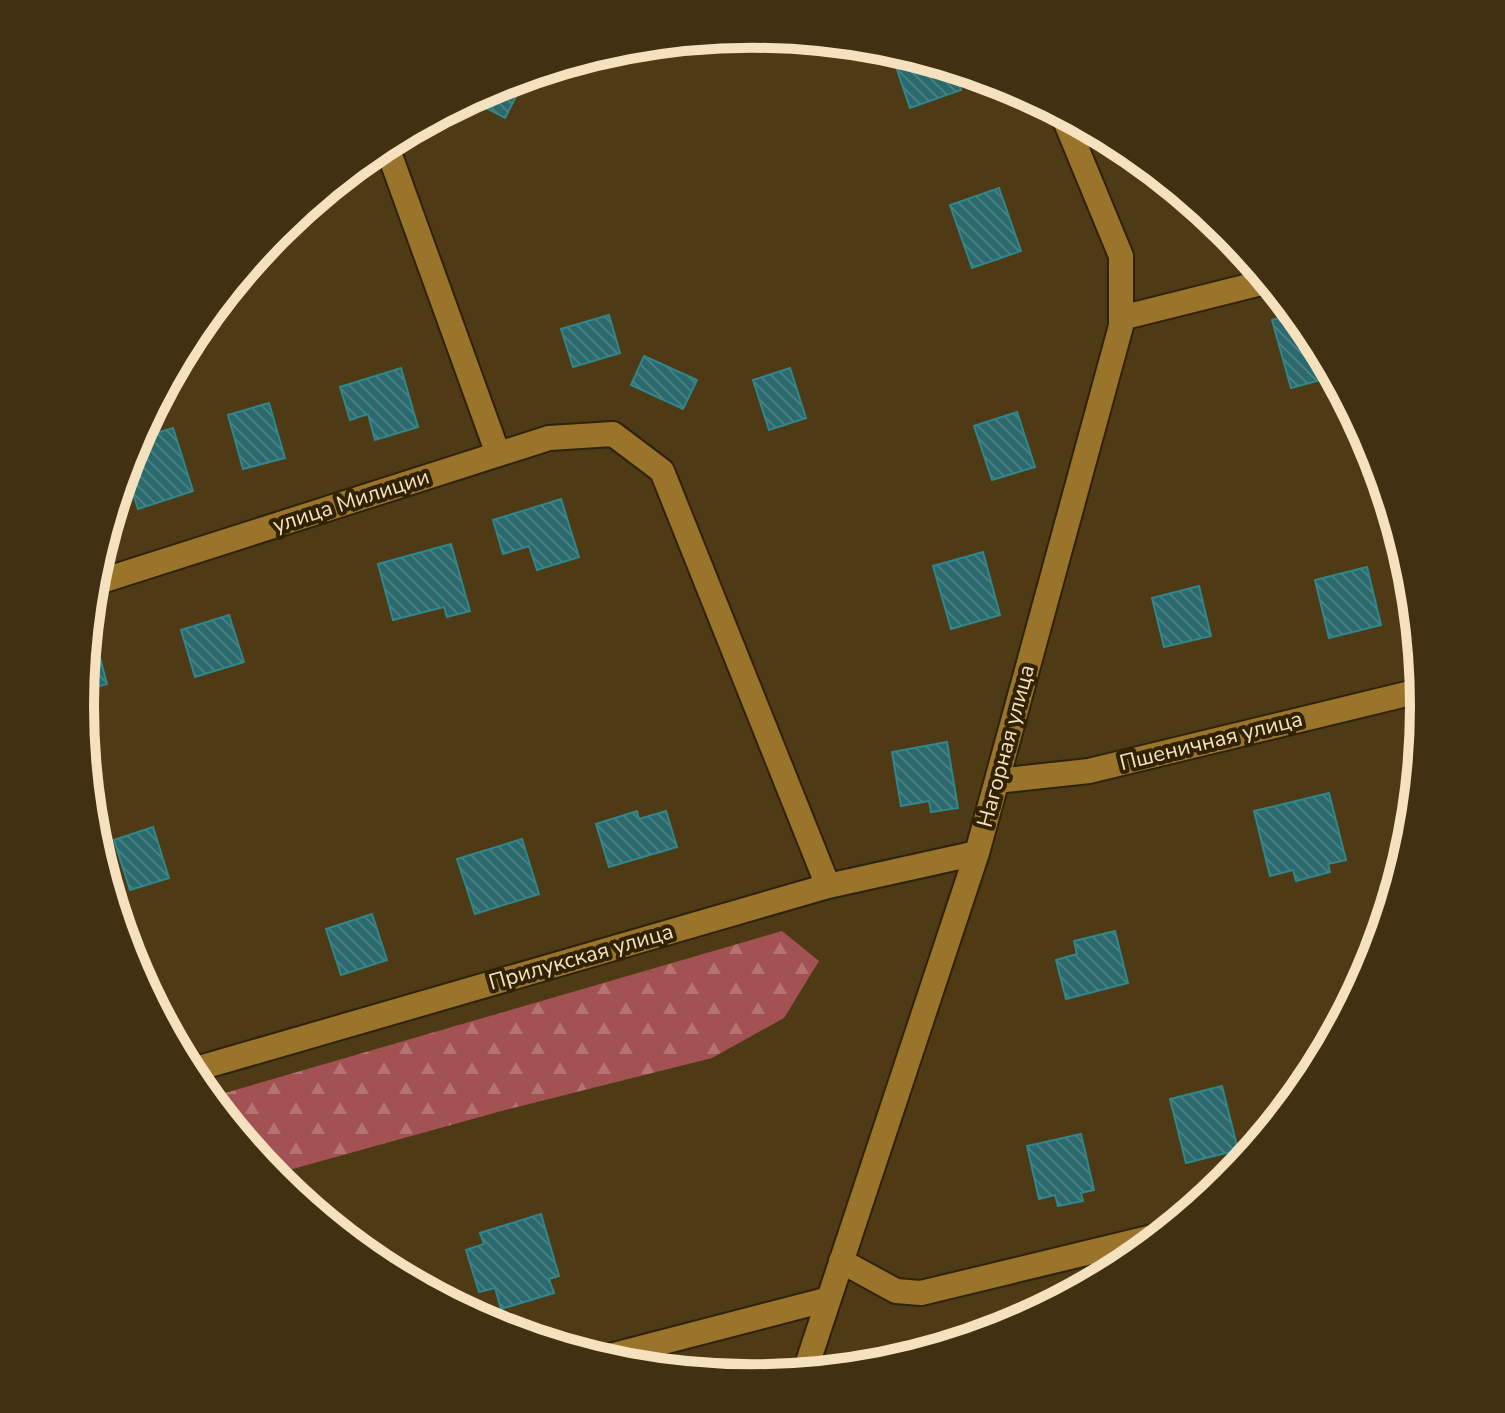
<svg xmlns="http://www.w3.org/2000/svg" width="1505" height="1413" font-family="'Nunito Sans',sans-serif">
<style>
.forest{fill:url(#forest-firs)}
.building{fill:url(#building-back-hatch);stroke:#30878c;stroke-width:2}
.lines{fill:none;stroke-linecap:round;stroke-linejoin:round}
.minor-casing{stroke:#2f220c;stroke-width:28}
.minor{stroke:#9a742a;stroke-width:24}
.labels{text-anchor:middle;dominant-baseline:central;stroke-width:8;stroke-linejoin:round;paint-order:stroke}
.street-label{font-size:22px;fill:#f6e1be;stroke:#312203}
.rim{fill:none;stroke:#f6e1be;stroke-width:10}
</style>
<defs>
<pattern id="forest-firs" width="22" height="20" patternUnits="userSpaceOnUse" patternTransform="scale(2)"><rect width="22" height="20" fill="#a35253"/><path d="M5 1l3.5 6h-7zM16 11l3.5 6h-7z" fill="#b57372"/></pattern>
<pattern id="building-back-hatch" width="6" height="6" patternUnits="userSpaceOnUse" patternTransform="scale(2)"><rect width="6" height="6" fill="#2a696d"/><path d="M-1 5l2 2M0 0l6 6M5-1l2 2" fill="none" stroke="#4a7e80"/></pattern>
</defs>
<rect width="100%" height="100%" fill="#4e3a14"/>
<path class="forest" d="M782,931L819,961L784,1018L712,1058L505,1110L271,1175L208,1098Z"/>
<path class="building" d="M890,49L953,68L961,90L910,108Z
M527,75L505,118L469,99L496,85Z
M999,188L1021,251L972,268L950,205Z
M1294,314L1298,326L1304,324L1312,333L1335,376L1291,388L1272,320Z
M609,315L620,353L573,367L561,329Z
M644,356L697,380L683,409L631,385Z
M401,368L418,427L375,440L368,414L350,420L340,387Z
M790,368L806,418L769,430L753,380Z
M269,403L285,458L243,469L228,415Z
M1017,412L1035,467L992,480L974,426Z
M173,428L193,491L138,509L125,468L131,449L136,439Z
M561,499L579,557L537,570L529,546L503,554L493,520Z
M451,544L470,611L447,617L444,607L393,620L378,564Z
M983,552L1000,615L951,629L933,566Z
M1367,567L1381,625L1329,638L1315,580Z
M1199,586L1211,636L1164,647L1152,598Z
M229,615L244,662L195,677L181,630Z
M97,646L107,684L81,691L86,649Z
M947,742L958,808L931,812L929,801L901,806L892,752Z
M1329,793L1346,860L1328,864L1330,872L1296,881L1293,870L1270,876L1254,811Z
M637,811L639,819L666,811L677,847L609,867L596,824Z
M153,827L169,878L130,890L114,840Z
M522,839L539,894L475,914L457,859Z
M372,914L387,960L341,975L326,929Z
M1115,931L1128,983L1066,999L1056,960L1077,954L1074,941Z
M1222,1086L1238,1150L1186,1163L1170,1099Z
M1081,1134L1094,1190L1081,1193L1083,1201L1058,1206L1055,1195L1039,1199L1027,1146Z
M541,1214L559,1276L549,1279L554,1293L501,1309L495,1288L479,1292L466,1250L484,1244L480,1233Z"/>
<g class="lines">
<defs>
<path id="minor" d="M387,147L498,454
M1121,318L1269,281
M92,584L549,438L613,434L662,471L828,886
M997,781L1089,771L1423,690
M189,1071L828,886L977,853
M841,1261L896,1291L921,1293L1165,1234
M598,1359L829,1299
M804,1374L977,853L1121,326V256L1062,113"/>
</defs>
<use href="#minor" class="minor-casing"/>
<use href="#minor" class="minor"/>
</g>
<g class="labels">
<g class="street-label">
<text transform="translate(351 501) rotate(-18)">улица Милиции</text>
<text transform="translate(1211 741) rotate(-14)">Пшеничная улица</text>
<text transform="translate(1006 746) rotate(-75)">Нагорная улица</text>
<text transform="translate(581 957) rotate(-16)">Прилукская улица</text>
</g>
</g>
<path d="M0 0H1505V1413H0ZM94 706a658 658 0 1 1 1316 0a658 658 0 1 1-1316 0Z" fill="#413112" fill-rule="evenodd"/>
<path class="rim" d="M94 706a658 658 0 1 1 1316 0a658 658 0 1 1-1316 0Z"/>
</svg>
